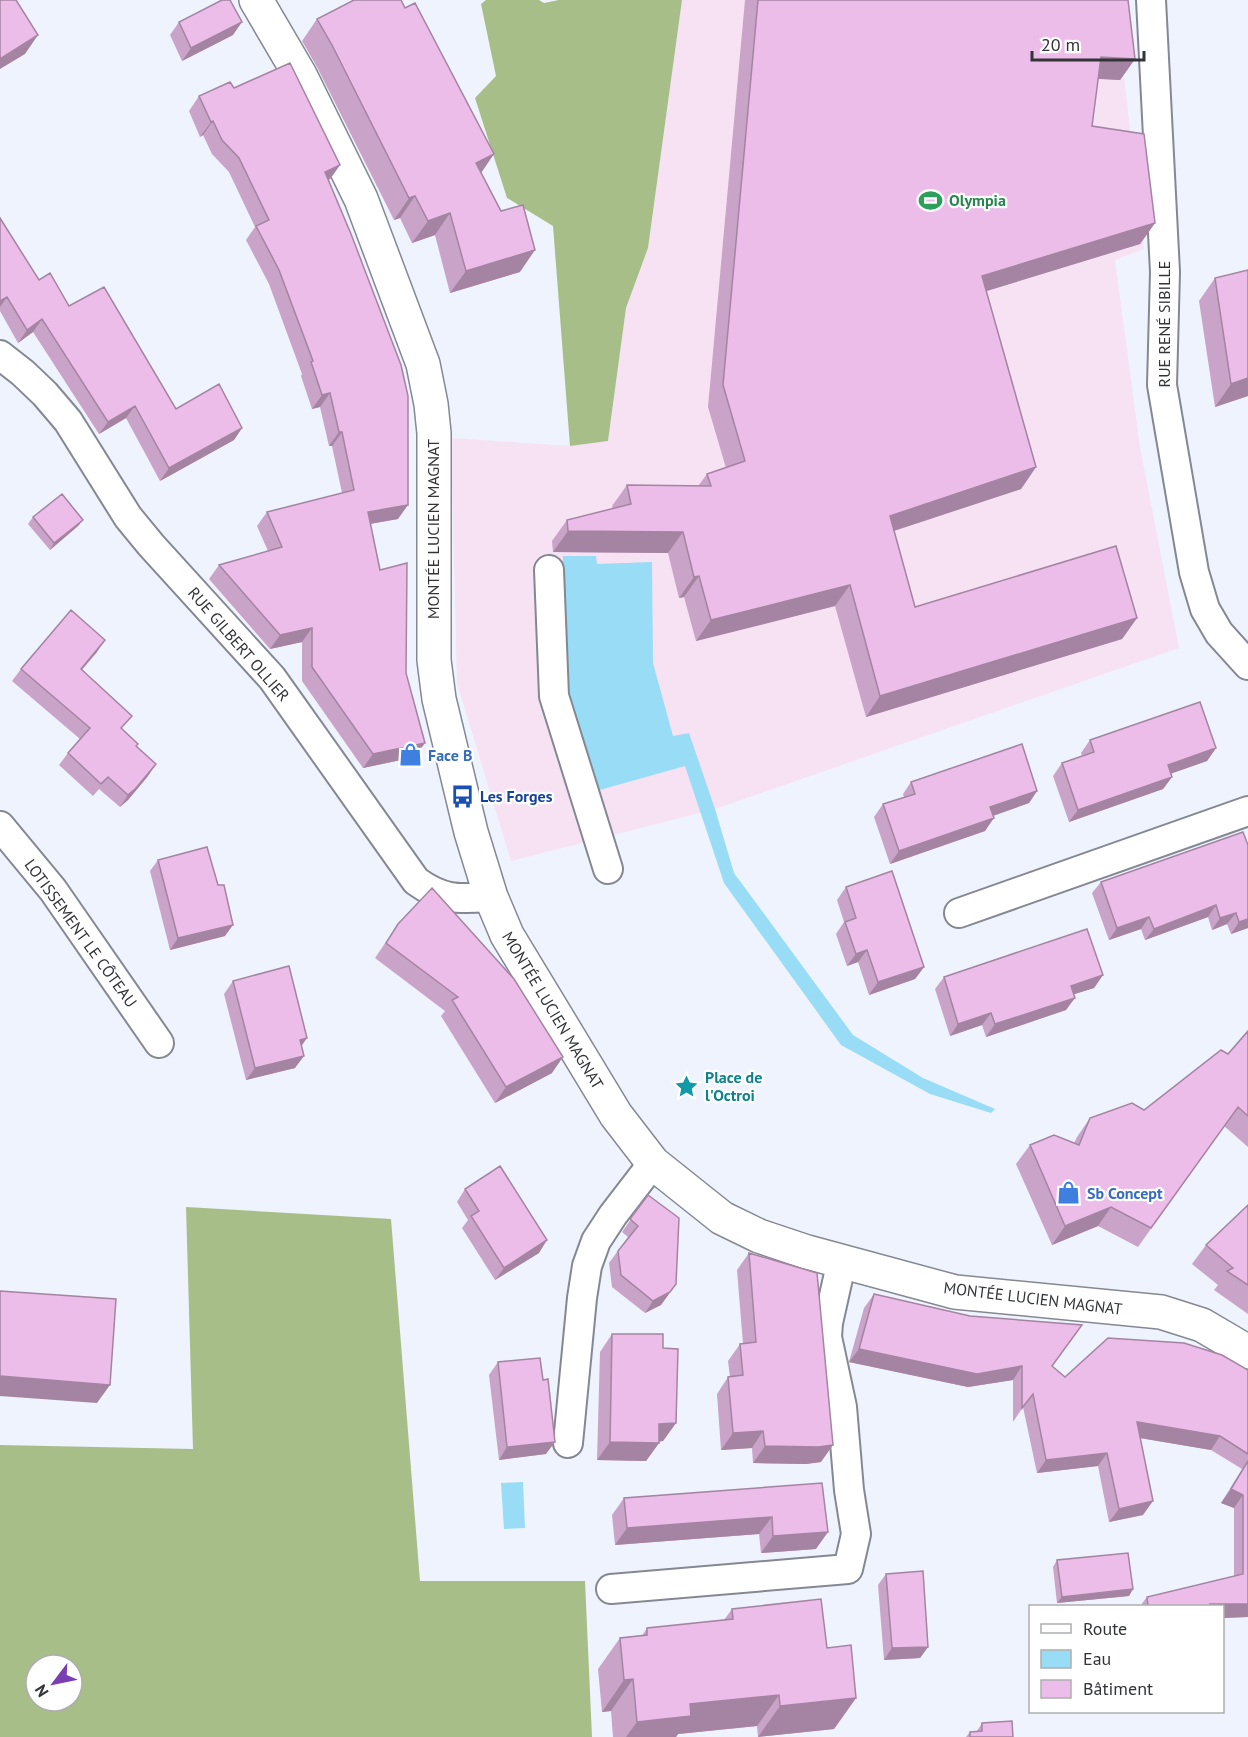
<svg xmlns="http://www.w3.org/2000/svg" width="1248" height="1737" font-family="'PT Sans',sans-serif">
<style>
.industrial{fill:#f6e2f2}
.forest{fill:#a8be89;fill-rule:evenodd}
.water{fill:#99dcf6}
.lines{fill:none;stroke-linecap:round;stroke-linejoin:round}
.minor-casing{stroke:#848892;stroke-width:32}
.secondary-casing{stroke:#848892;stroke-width:36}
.minor{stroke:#fff;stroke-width:28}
.secondary{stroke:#fff;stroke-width:33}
.wall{fill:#caa3c8}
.shaded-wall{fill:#a484a2}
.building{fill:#ebbde8;stroke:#a484a2;stroke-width:1.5}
.labels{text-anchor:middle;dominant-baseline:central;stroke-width:4.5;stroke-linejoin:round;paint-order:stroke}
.leisure-label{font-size:16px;font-weight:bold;fill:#27864d;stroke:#fff;text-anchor:start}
.street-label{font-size:16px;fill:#323438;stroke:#fff}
.shop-label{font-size:16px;font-weight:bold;fill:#366cbe;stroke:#fff;text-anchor:start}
.transit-label{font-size:16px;font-weight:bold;fill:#164399;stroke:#fff;text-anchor:start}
.culture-label{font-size:16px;font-weight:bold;fill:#0d838f;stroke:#fff;text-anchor:start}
</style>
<rect width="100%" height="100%" fill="#eff3fe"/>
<path class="industrial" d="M682,0H1115L1144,249L1115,260L1140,447L1179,648L715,809L511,861L457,683L451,438L570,446L608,441L626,308L648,248Z"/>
<path class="forest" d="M486,0H539L544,3L559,0H682L648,248L626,308L608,441L570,446L553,226L507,198L475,98L496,76L481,4Z
M186,1207L391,1219L420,1581H585L592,1737H0V1445L193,1449ZM36,1665H72V1701H36Z"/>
<path class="water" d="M563,556H596L597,564L652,562L653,663L673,736L689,733L715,809L734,873L853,1035L923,1078L995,1109L991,1113L930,1094L841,1045L724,883L685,766L596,791L561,677Z
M523,1482L525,1528L504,1529L501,1483Z"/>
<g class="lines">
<defs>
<path id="minor" d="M1151,0L1165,272L1162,385L1194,572L1205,609L1219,633L1248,665
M0,355L23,373L45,394L68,421L128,517L151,545L272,678L416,881C444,901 458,899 491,897
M549,570L554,696L608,869
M0,826L53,890L159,1043
M959,913L1248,811
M568,1443L582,1298L587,1266L596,1241L613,1215L653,1163
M611,1589L848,1569L856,1534L849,1490L842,1407L827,1337L828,1323L842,1260"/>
<path id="secondary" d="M256,0L300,75L361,199L423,364L431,404L434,433V660L439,699L471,832L491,897L507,935L616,1115L653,1163L722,1218L759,1236L807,1252L955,1292L1161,1312L1202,1325L1248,1352"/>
</defs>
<use href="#minor" class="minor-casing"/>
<use href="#secondary" class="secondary-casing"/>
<use href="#minor" class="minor"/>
<use href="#secondary" class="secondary"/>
</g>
<path class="wall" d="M745,0H1128L1135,59L1120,80L1098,79L1092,126L1155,223L1140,244L986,291L1036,467L1021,489L894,531L915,607L1137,618L1122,639L866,717L835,606L696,641L684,597L679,598L668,553L553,552L552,541L567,520L613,509L612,506L627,485L698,486L707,474L726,468L708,407Z
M317,19L481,172L520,272L450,293L435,235L412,243L400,218L394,220L317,67L302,41Z
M179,22L233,35L182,61L170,35Z
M234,88L340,165L330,179L328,180L398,519L370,524L380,570L406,673L415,757L363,768L302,681V642L270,649L209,579L219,565L268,551L257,526L267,512L342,493L332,446H329L320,407L312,409L301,376L302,374L269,284L246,240L255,227L229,172L212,154L203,135L200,137L189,111L199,96Z
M0,218L39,280L69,306L176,409L242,428L234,440L160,481L126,418L99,434L33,332L18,343L0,311Z
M1215,278L1248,396L1215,407L1199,301Z
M33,517L83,520L78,526L50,550L28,524Z
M97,652L82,670L123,730L136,746L148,776L128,800L120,807L99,789L93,796L59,765L68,753L80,739L12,681L21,669Z
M1090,740L1216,748L1207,761L1171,773L1172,777L1163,789L1069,822L1053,776L1062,763L1082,756L1081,753Z
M911,782L1037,791L1029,803L993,816L985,831L890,864L874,817L883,804L904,797L903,794Z
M1243,832L1248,928L1231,934L1227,924L1212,930L1208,917L1145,940L1141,929L1109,940L1092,893L1101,882Z
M158,860L225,936L170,950L150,871Z
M846,887L924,967L915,979L869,995L858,962L847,966L836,934L844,922L837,900Z
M398,924L552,1073L495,1103L441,1016L445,1011L375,958Z
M1103,975L1094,988L1074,994L1066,1010L986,1037L982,1025L950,1036L935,989L944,977Z
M233,981L302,1046L295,1068L246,1080L224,994Z
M1248,1031V1147L1224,1126L1138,1247L1098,1226L1052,1245L1016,1164L1030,1145L1074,1143L1077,1137L1090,1118L1144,1110L1228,1054Z
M465,1189L539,1253L495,1280L462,1228L468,1220L457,1202Z
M648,1195L676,1284L661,1305L645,1313L612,1287L609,1263L628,1237L622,1232Z
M1248,1205V1314L1214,1290L1218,1285L1192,1264L1206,1245Z
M749,1253L821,1462L806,1464L753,1463L752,1448L721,1450L717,1394L728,1377H730L728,1361L740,1344H743L737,1270Z
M874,1294L1052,1366L1065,1377L1248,1370V1617L1222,1618V1606H1140L1147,1597L1234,1576V1508L1221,1503L1242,1469L1211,1450L1140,1438L1143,1515L1109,1522L1098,1466L1037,1473L1023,1407L1013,1422V1380L968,1387L849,1362L864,1308Z
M612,1334L663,1348L676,1423L663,1441L659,1442V1443L646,1461L597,1460L600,1352Z
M498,1362L546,1454L499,1460L489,1375Z
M822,1483L816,1549L761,1553L759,1534L615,1545L612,1515L624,1498Z
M1057,1560L1133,1589L1129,1596L1057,1603L1053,1567Z
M886,1574L928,1647L920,1658L884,1660L878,1585Z
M732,1609L827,1648L856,1698L834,1729L758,1737L757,1726L678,1734L676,1737H613L611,1711L602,1712L598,1669L620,1638L642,1636L647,1628L724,1620Z
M982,1723L1013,1737H966L970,1732L977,1731Z"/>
<path class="shaded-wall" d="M242,22L233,35L182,61L191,48Z
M38,35L25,54L0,69V59Z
M1101,57L1135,59L1120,80L1086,78Z
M213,121L203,135L200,137L211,122Z
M494,154L479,176L476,163Z
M340,165L330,179L315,186L325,172Z
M415,196L400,218L394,220L409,198Z
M450,213L435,235L412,243L428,221Z
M1155,223L1140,244L967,297L982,276Z
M535,250L520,272L450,293L466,271Z
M7,297L0,307V301Z
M42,319L33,332L18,343L27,330Z
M1248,378V396L1215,407L1231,384Z
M330,393L320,407L312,409L322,395Z
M135,406L126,418L99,434L108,422Z
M242,428L234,440L160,481L169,468Z
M339,432H342L332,446H329Z
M1036,467L1021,489L875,537L890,516Z
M408,505L398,519L358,526L368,512Z
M83,520L78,526L50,550L54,543Z
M568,531L683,532L668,553L553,552Z
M699,576L684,597L679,598L694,577Z
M850,585L835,606L696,641L711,620Z
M1137,618L1122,639L866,717L880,696Z
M312,628L302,642L270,649L280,635Z
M105,640L97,652L72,680L81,669Z
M425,743L415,757L363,768L373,754Z
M1216,748L1207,761L1159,778L1168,765Z
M156,764L148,776L128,800L120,807L128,795Z
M1172,777L1163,789L1069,822L1078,810Z
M1037,791L1029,803L981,820L990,807Z
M994,818L985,831L890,864L899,851Z
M1216,905L1208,917L1145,940L1154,929Z
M1236,913L1227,924L1212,930L1220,918Z
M1149,917L1141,929L1109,940L1117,928Z
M1248,919V928L1231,934L1239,922Z
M233,925L225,936L170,950L178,938Z
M867,950L858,962L847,966L856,954Z
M924,967L915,979L869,995L878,982Z
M1103,975L1094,988L1062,998L1071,986Z
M1075,998L1066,1010L986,1037L995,1024Z
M991,1013L982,1025L950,1036L958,1024Z
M307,1038L298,1051L300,1040Z
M304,1056L295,1068L246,1080L255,1068Z
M563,1057L552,1073L495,1103L506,1087Z
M1111,1207L1098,1226L1052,1245L1065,1226Z
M547,1240L539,1253L495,1280L504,1268Z
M676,1284L661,1305L645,1313L653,1301Z
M859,1349L1022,1366L1013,1380L968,1387L849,1362Z
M0,1376L110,1385L97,1403L0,1396Z
M1137,1422L1220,1436L1211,1450L1128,1436Z
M676,1423L663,1441L646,1442L659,1424Z
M763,1431L752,1448L721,1450L733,1433Z
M555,1442L546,1454L499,1460L507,1447Z
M610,1442L659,1443L646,1461L597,1460Z
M833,1445L821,1462L806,1464L753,1463L765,1446Z
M1107,1453L1098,1466L1037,1473L1046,1460Z
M1231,1489L1243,1495L1234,1508L1221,1503Z
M1153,1501L1143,1515L1109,1522L1119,1509Z
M772,1517L759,1534L615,1545L627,1528Z
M828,1532L816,1549L761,1553L773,1536Z
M1133,1589L1129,1596L1057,1603L1062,1597Z
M1210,1604H1248V1617L1222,1618V1606H1209Z
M928,1647L920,1658L884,1660L892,1648Z
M633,1679L611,1711L602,1712L624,1680Z
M779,1695L757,1726L678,1734L676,1737H626L637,1722L690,1704Z
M856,1698L834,1729L758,1737L780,1706Z"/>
<path class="building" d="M0,0H16L38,35L0,59Z
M222,0H230L242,22L191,48L179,22Z
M354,0H401L405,8L415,3L494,154L476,163L501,211L523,205L535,250L466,271L450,213L428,221L415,196L409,198L332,45L317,19Z
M758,0H1128L1135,59L1101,57L1092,126L1144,134L1155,223L982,276L1036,467L890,516L915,607L1116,546L1137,618L880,696L850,585L711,620L699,576L694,577L683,532L568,531L567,520L631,504L627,485L711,486L707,474L745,461L723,385Z
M290,63L340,165L325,172L351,234L401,365L408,396V505L368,512L380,570L407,563L406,673L425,743L373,754L312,667V628L280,635L219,565L282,547L267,512L354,490L342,432H339L330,393L322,395L311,362L313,361L279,270L256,226L269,220L239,158L222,140L213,121L211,122L199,96L230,82L234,88Z
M0,218L39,280L50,273L69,306L104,287L176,409L219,384L242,428L169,468L135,406L108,422L42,319L27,330L7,297L0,301Z
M1248,270V378L1231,384L1215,278Z
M62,494L83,520L54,543L33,517Z
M71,610L105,640L81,669L132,716L121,728L138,744L136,746L156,764L136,788L128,795L108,777L101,784L68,753L90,728L21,669Z
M1200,702L1216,748L1168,765L1172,777L1078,810L1062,763L1094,752L1090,740Z
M1022,744L1037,791L990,807L994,818L899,851L883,804L915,794L911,782Z
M1243,832L1248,845V919L1239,922L1236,913L1220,918L1216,905L1154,929L1149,917L1117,928L1101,882Z
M207,847L218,885H224L233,925L178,938L158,860Z
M892,871L924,967L878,982L867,950L856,954L845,922L856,918L846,887Z
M432,888L514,979L563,1057L506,1087L452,1000L458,997L386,943L398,924Z
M1087,929L1103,975L1071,986L1075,998L995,1024L991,1013L958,1024L944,977Z
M289,966L307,1038L300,1040L304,1056L255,1068L233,981Z
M1248,1031V1116L1238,1107L1151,1228L1111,1207L1065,1226L1030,1145L1054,1135L1079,1145L1090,1118L1132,1103L1144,1110L1221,1050L1228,1054Z
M500,1166L547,1240L504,1268L471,1216L479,1211L465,1189Z
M648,1195L679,1218L676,1284L670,1292L653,1301L621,1275L618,1251L638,1226L630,1219Z
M1248,1205V1285L1227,1271L1233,1268L1206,1245Z
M749,1253L817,1273L833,1445L818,1447L765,1446L763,1431L733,1433L728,1377L743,1375L740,1344L756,1342Z
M0,1291L116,1299L110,1385L0,1376Z
M874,1294L970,1316L1082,1325L1052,1366L1065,1377L1108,1338L1184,1343L1222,1355L1248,1370V1454L1220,1436L1137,1422L1153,1501L1119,1509L1107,1453L1046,1460L1033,1394L1022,1408V1366L977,1374L859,1349Z
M612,1334H663V1348L678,1349L676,1423L659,1424V1443L610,1442Z
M540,1358L543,1380L548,1379L555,1442L507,1447L498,1362Z
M1248,1461V1604H1210L1211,1606H1148L1147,1597L1243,1574V1495L1231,1489Z
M822,1483L828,1532L773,1536L772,1517L627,1528L624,1498Z
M1128,1553L1133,1589L1062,1597L1057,1560Z
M923,1571L928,1647L892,1648L886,1574Z
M821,1599L827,1648L851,1645L856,1698L780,1706L779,1695L690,1704L691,1716L637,1722L633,1679L624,1680L620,1638L647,1635V1628L733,1619L732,1609Z
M1012,1721L1013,1737H970V1732L982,1731V1723Z"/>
<defs>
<symbol id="stadium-bare" viewBox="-9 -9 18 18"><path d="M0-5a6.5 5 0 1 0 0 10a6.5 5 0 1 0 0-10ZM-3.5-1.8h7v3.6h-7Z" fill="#2e9e5b" stroke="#fff" stroke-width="2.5" paint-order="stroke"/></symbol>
<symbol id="shop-bare" viewBox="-9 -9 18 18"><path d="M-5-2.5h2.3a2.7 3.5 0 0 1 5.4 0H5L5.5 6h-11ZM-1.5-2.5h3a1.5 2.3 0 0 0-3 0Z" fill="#3f7fe0" stroke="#fff" stroke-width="2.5" paint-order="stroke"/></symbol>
<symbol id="bus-bare" viewBox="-9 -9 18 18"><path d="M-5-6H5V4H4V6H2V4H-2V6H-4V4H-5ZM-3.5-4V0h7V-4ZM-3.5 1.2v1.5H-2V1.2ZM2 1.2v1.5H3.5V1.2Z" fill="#1a4fb4" stroke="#fff" stroke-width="2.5" paint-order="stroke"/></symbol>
<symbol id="sight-bare" viewBox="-9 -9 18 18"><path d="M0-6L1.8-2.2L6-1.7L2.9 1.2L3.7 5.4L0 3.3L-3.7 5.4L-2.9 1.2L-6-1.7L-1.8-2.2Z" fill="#0f9aa8" stroke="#fff" stroke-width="2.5" paint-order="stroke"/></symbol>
</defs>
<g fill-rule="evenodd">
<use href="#stadium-bare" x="914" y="184" width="33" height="33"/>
<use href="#shop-bare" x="394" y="738" width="33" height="33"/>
<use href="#bus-bare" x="446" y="780" width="33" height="33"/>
<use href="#sight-bare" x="670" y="1070" width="33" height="33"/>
<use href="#shop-bare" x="1052" y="1176" width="33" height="33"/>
</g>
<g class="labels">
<g class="leisure-label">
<text x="949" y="200">Olympia</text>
</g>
<g class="street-label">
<text transform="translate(1164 324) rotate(-90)">RUE RENÉ SIBILLE</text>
<text transform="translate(433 529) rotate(-90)">MONTÉE LUCIEN MAGNAT</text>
<text transform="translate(239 644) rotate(49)">RUE GILBERT OLLIER</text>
<text transform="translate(81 933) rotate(54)">LOTISSEMENT LE CÔTEAU</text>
<text transform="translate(553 1010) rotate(59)">MONTÉE LUCIEN MAGNAT</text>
<text transform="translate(1033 1298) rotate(7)">MONTÉE LUCIEN MAGNAT</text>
</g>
<g class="shop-label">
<text x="428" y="755">Face B</text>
<text x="1087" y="1193">Sb Concept</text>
</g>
<g class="transit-label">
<text x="480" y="796">Les Forges</text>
</g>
<g class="culture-label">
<text x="705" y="1077">Place de<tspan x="705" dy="18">l'Octroi</tspan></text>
</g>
</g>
<rect x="1029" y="1605" width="195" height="108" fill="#ffffff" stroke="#adaeaf" stroke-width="1.5"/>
<rect x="1041" y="1624" width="30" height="9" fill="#ffffff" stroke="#adaeaf" stroke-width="1.5"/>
<text x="1083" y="1635" font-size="18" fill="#323438">Route</text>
<rect x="1041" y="1650" width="30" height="18" fill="#99dcf6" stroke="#adaeaf" stroke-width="1.5"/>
<text x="1083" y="1665" font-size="18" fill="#323438">Eau</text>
<rect x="1041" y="1680" width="30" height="18" fill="#ebbde8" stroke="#adaeaf" stroke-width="1.5"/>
<text x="1083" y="1695" font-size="18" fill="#323438">Bâtiment</text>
<g transform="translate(54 1683) rotate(238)"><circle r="28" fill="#ffffff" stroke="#adaeaf" stroke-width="1.5"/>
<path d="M0-4.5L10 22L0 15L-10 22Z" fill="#7a3db2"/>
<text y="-9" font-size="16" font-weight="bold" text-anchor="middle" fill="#323438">N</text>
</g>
<path d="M1032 51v9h112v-9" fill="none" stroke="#323438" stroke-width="3"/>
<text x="1041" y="51" font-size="18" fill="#323438" stroke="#ffffff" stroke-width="4.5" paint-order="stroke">20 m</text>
</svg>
